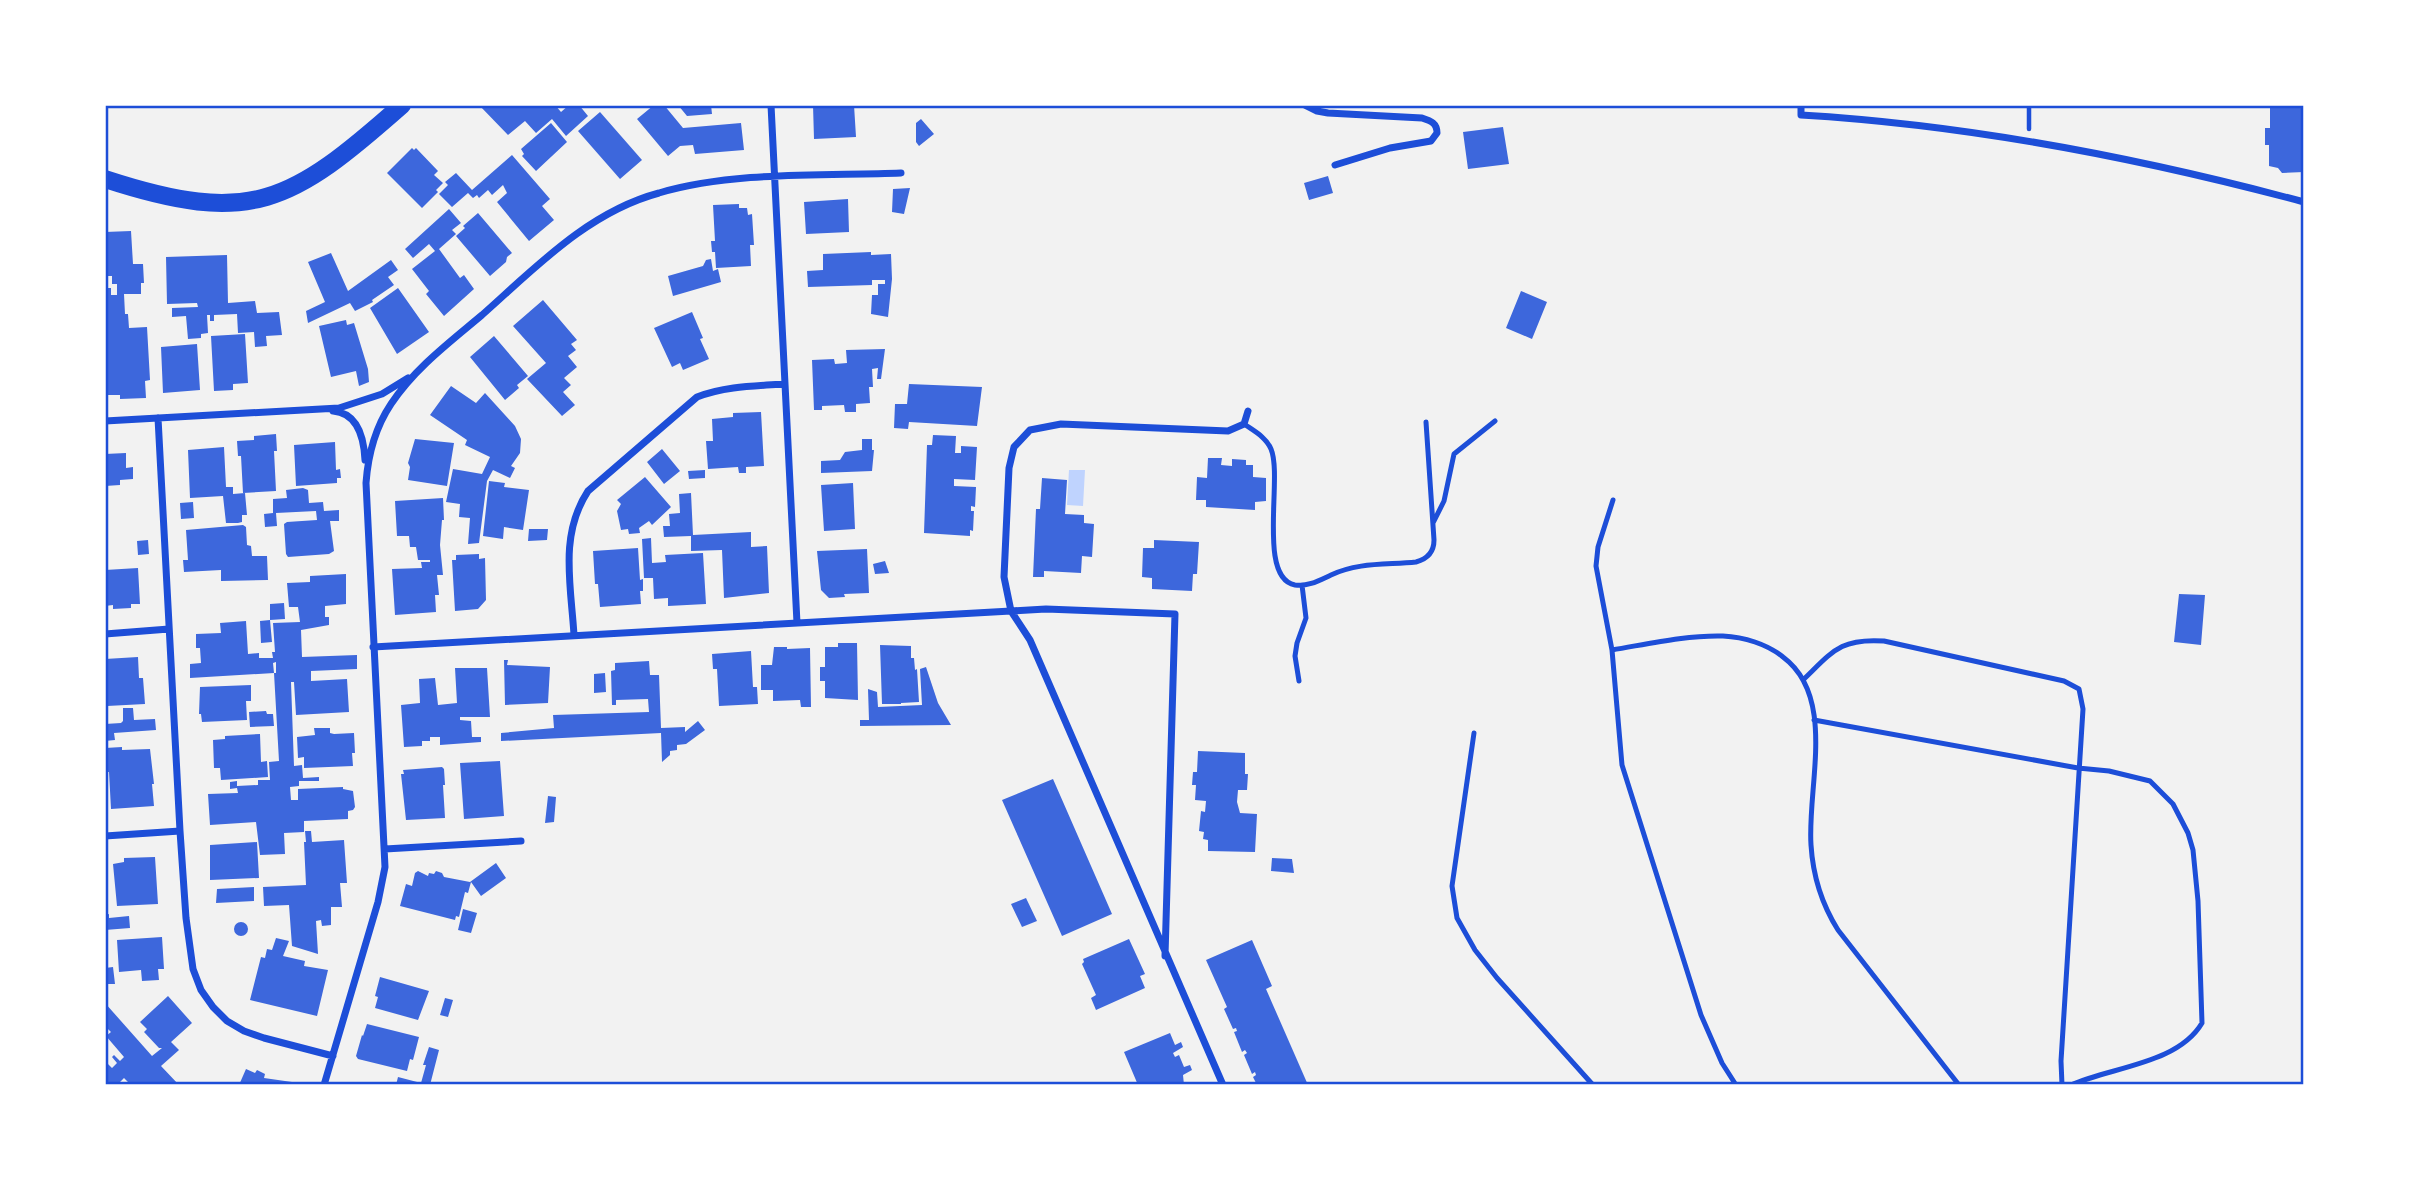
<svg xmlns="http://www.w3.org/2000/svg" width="2409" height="1190" font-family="'Source Sans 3',sans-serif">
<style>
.water{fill:#bfd3fe}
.building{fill:#3d67dc}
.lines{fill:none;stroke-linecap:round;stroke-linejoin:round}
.path{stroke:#1d4ed8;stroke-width:4.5}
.service{stroke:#1d4ed8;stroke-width:5}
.minor{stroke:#1d4ed8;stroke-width:7}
.primary{stroke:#1d4ed8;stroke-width:18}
.neatline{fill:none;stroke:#1d4ed8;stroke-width:2.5}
</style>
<rect width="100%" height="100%" fill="#f2f2f2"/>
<path class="water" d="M1069,470H1085L1083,506L1067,505Z"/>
<path class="building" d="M479,105H555L561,112L569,105H579L588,116L566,136L552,119L536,133L525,121L508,135Z
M654,105H664L683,128L741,123L744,150L695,154L693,145L680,146L668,156L637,119Z
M678,105H711L712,114L687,116Z
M813,105H854L856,137L814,139Z
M2270,105H2304V172L2282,173L2278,168L2269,166V145H2265V128H2270Z
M600,112L642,160L620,179L578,131Z
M921,119L934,134L919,146L916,142V123Z
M551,123L567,142L536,171L522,156L524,154L521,149Z
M1503,127L1509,164L1468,169L1463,132Z
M412,148L414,150L416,148L438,171L434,175L443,183L436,190L438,192L422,208L387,173Z
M512,155L550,199L542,206L554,220L529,241L497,202L507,193L503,185L492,195L488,190L479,198L477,195L473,198L468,193L452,207L439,194L448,185L445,182L456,173L472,190Z
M1328,176L1333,193L1309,200L1304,183Z
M910,188L904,214L892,212L893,189Z
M848,199L849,232L806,234L804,202Z
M739,204V208H747L748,215L752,214L754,245H750L751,266L716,268L715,252H712L711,241H715L713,205Z
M449,209L461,223L452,230L456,234L439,249L460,278L464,275L474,289L444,316L426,294L429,291L412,269L435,251L429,244L413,258L405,249Z
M478,213L512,253L507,257L506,262L490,276L456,236L465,228L463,226Z
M131,231L133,264H143L144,283H141V294H124L125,314H128L129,328L147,327L150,380L145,381L146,398L120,399V395H105V288H111V295H117V284H112V276H105V232Z
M871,252V255L891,254L892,279L888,317L871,314L872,295H878V284H885V280H872V285L808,287L807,271L823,270V254Z
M331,253L348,291L391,260L398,270L388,277L394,285L372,300L373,302L355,311L350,303L308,323L306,311L325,302L308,262Z
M227,255L228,303L255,301L257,313L279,312L282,335L266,336L267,346L255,347L254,332L238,333L237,314L214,315V321H210V315H207L208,333L201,334V338L188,339L186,316L172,317V308L198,307L197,303L167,304L166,257Z
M711,259L713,271L718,269L721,282L673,296L668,276L703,266L706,260Z
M398,288L429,332L397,354L370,308Z
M1521,291L1547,302L1532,339L1506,328Z
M543,300L577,340L571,344L576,350L568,356L577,367L564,378L571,385L563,392L575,405L562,416L527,379L546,363L513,326Z
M692,312L703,338L700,339L709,359L683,370L680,363L672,367L654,328Z
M346,320L347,325L354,323L368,369L369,382L359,386L356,371L331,377L319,326Z
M245,334L248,383L233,384V390L214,391L211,336Z
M494,336L528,376L517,385L519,388L505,400L470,357Z
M197,344L200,390L163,393L161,347Z
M885,349L881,379H877L878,368L872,369L873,387H869L870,403L856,404V412H845L844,405L822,406V410H814L812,360L834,359L835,364L847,363L846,350Z
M909,384L982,387L977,426L909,422L908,429L894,428L895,404H907Z
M451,386L476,403L485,393L515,426L521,439L520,453L511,466L515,468L510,478L493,470L487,481L479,543L468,544L470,518L459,517L460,504L446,502L453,469L482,474L490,457L465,445L467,440L430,415Z
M761,412L764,466L746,467V473H739L738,467L708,469L706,441H713L712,419L733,417V413Z
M276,434L277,451H274L276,491L243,493L241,456H238L237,441L254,440V436Z
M933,435L956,436L955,453H961V446L977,447L975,480L954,479V486L976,487L975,507L971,506V511H974L973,531L970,530V536L924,533L927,445H932Z
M415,439L454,443L447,486L408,480L410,467L408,463Z
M862,439H872V450H874L872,471L821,473V461L840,460L845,452L862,450Z
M335,442L336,470L340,469L341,478H337V483L296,486L294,445Z
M224,447L226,487H233V494L245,493L247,515H242V522L238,523H226L223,496L190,498L188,450Z
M662,449L680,471L664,484L647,462Z
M126,453V468L133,467V479L120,480V485L105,486V454Z
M1208,458H1222L1221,465L1232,466V459L1246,460V465H1253V477L1266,478V501L1255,502V510L1206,507V500H1196L1197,477L1207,478Z
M705,470V478L689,479L688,471Z
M645,477L671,507L652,525L649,521L639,528L640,533L629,534L628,529L621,530L617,511L621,504L617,500Z
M1042,478L1067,480L1065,514L1084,515V523L1094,524L1092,557L1082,556L1081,573L1044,571V577H1033L1036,509H1040Z
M489,481L505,483L504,487L529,490L523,530L504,527L503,539L483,536Z
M853,483L855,529L824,531L821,485Z
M303,488L308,490L309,503L323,502L324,511L339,510V521H330L334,551L329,554L288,557L286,554L284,524L287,522L317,520L316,511L276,513L277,526L265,527L264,514L273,513V499L287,498L286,490Z
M691,493L693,535L751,532V547L767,546L769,593L724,598L722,550L691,551V536L664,537L663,526H670L669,514L680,513L679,494Z
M443,498L444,520H442L440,545L443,575H437L439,595H435L436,612L395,615L392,569L422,568L421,562H430V560H418L416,547H410L409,536H397L395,501Z
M193,502L194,518L181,519L180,503Z
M243,525L246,527L247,545L251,546L252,556H267L268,580L221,581V570L184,572L183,560H188L186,530Z
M529,529H548L547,540L528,541Z
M651,538L652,563L666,562L665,555L703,553L706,604L668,606V598L654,599L653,578H644L642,539Z
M148,540L149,554L138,555L137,541Z
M1154,540L1199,542L1197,574H1193L1192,591L1152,589V578L1142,577L1143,548H1154Z
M638,548L640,580L643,579V591H640L641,604L600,607L598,584H595L593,551Z
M867,549L869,593L844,594L845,597L829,598L821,590L817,551Z
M479,554V559L485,558L486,600L478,609L455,611L452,560H456V555Z
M885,561L889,573L875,574L873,564Z
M138,568L140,604H131V608L113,609V605L105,606V570Z
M346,574V604L325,606V617H329V625L301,630L302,657L357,655V669L311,671V681L347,679L349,712L296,715L294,682H291L294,766L302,765L303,778L319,777V781H299V786L290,787L291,800H298V789L343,787V789L353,791L355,807L353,810L348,811V819L304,821V832L284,833L285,854L260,855L256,822L210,825L208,794L238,793L237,788L230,789V782L237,781V786L258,785V780H270L269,762L279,761L274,673H276V662L273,663L274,673L190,678V664L201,663L200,648H196V634L221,633L220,623L246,621L248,654L259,653V658H273L272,652H275L273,623L300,622L298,607H289L287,583L310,582V576Z
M2179,594L2205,595L2201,645L2174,642Z
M284,603L285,619L270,620L272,642L261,643L260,621L270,620V604Z
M838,643H857L858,700L825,698V681H820V667H825V647H838Z
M880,645L911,646V658H914L915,670L917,669L919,702L901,703V704H882Z
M774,647H787V649L810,648L811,707H801L800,700L773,701V690H761V665H772Z
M751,651L753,687H757L758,704L719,706L717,669H713L712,654Z
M138,657L139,678H143L145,704L107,706L105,705V659Z
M504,660H508L507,665L550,667L548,703L505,705Z
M649,661L650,675H659L661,728L685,727V732L698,721L705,730L686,744L677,745V750L670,751V755L662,762L661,733L501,741V733L554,728L553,715L649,712L648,699L616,700V705H612L611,671L615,670V663Z
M926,667L938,703L951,725L860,726V720H869L868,689L877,692L878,707L922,705L920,669Z
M455,668H487L490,717H460V720L471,721L472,737H481V742L440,745V737H430V741H422V746L404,747L401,705L420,703L419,679L435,678L438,705L457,703Z
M605,673L606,692L594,693V674Z
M251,685V701H246L247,720L202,722L201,714H199L200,687Z
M123,708H133L134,720L155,719L156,730L114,733L115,740L105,741V724L121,723L123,721Z
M266,711L267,714H273L274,726L250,727L249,712Z
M314,728H330V733L334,734L354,733L355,753H352L353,766L304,768V757L298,758L297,737L315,735Z
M260,734L261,762L267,761L268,777L221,780L220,768H214L213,740L225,739V736Z
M122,747V750L150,749L154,784H152L154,806L111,809L109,772H106L105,748Z
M1198,751L1245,753V774H1248L1247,790H1238L1237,802L1240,813L1257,814L1255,852L1208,851V840L1203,839L1204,832L1199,831L1201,811L1205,812L1206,801L1195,800L1196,785H1192L1193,772H1197Z
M500,761L504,816L464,819L460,763Z
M442,767L444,769L445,785H443L445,818L406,820L401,774H404L403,770Z
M1053,779L1112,914L1062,936L1002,800Z
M548,796L556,797L554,822L545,823Z
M305,831H311L312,842L344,840L347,883H340L342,907H331V925L322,926L321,920L316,921L318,954L292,946L289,905L264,906L263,887L306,885L304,842H306Z
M257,842L259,878L210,880V845Z
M155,857L158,904L117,906L113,864L124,862V858Z
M1272,858L1292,859L1294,873L1271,871Z
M496,863L506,878L481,896L471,882L468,893L465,892L459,917L456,916L455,920L400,906L406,884L412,886L415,873L418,871L428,876L429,873L434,874L436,871L442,873L444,877L470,882Z
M254,887V901L216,903L217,889Z
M1026,898L1037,921L1022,927L1011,904Z
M463,909L477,913L471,933L458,930Z
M109,914V918L129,916L130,928L105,930V915Z
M234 929a7 7 0 1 1 14 0a7 7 0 1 1-14 0Z
M162,937L164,969H158L159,980L142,981L141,970L119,972L117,940Z
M276,938L289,941L283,956L305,961L304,966L328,970L317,1016L250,1000L261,957L265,958L267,949L272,950Z
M1129,939L1145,974L1140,976L1145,988L1096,1010L1091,998L1096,995L1082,964L1084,962L1083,959Z
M1252,940L1272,986L1266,989L1308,1085H1257L1253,1077L1256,1075L1255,1072L1252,1074L1244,1055L1247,1053L1245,1050L1242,1052L1234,1032L1237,1031L1236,1028L1233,1029L1224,1009L1227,1007L1206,960Z
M113,967L115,984H105V968Z
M380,977L429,991L418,1020L375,1008L378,997L375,996Z
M168,996L192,1023L171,1042L179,1050L161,1066L179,1085L163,1083L161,1085H131L124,1078L117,1085H105V1061L112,1068L117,1063L112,1057L114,1055L120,1061L124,1057L106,1036L111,1032L105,1026V1003L152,1056L162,1048H159L144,1032L147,1029L140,1022Z
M445,998L453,1000L448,1017L440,1015Z
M367,1024L419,1037L413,1060L410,1059L407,1071L358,1059L356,1056L362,1035L363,1036Z
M1170,1033L1175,1045L1181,1042L1183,1047L1173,1053L1175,1057L1179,1055L1184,1067L1190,1065L1192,1070L1183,1075L1184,1085H1138L1124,1052Z
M429,1047L439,1050L430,1085H396L398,1077L421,1083L426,1065H423Z
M246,1069L255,1073L257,1070L265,1074L264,1078L292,1082V1085H239Z"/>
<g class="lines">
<path class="path" d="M2029,105V129"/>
<path class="service" d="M1244,424C1254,431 1266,437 1271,449C1283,477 1257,578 1295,585C1308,587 1320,580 1331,575C1358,562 1387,565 1416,562C1427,559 1434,553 1434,540L1426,422
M1613,500L1598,547L1596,566L1612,650L1622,765L1701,1015L1722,1063L1736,1085
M1433,523L1444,501L1454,454L1495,421
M1612,650C1648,644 1686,635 1723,636C1744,637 1767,644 1783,657C1837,697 1807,787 1811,845C1813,877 1821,903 1838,930L1959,1085
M1804,679C1833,651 1841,638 1884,641L2064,681L2079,689L2083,709L2061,1061L2062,1085
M1299,681L1295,656L1297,643L1306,618L1302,585
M1814,720L2078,768L2109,771L2150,781L2173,804L2188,833L2193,850L2198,901L2202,1023C2178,1064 2111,1067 2071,1085
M1474,733L1452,886L1457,918L1475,950L1497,978L1593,1085"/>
<path class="minor" d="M771,105L797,623
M1305,105L1317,111L1328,113L1422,118C1431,121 1437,123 1437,133L1431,141L1390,148L1335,165
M1801,105V115C1971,125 2140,158 2304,202
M333,411C358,413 364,439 365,460
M158,418L180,831L186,918L193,969L201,990L213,1007L227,1021L244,1031L264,1038L333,1056
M105,421L339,408L382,394L408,378
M105,634L169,629
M574,635C571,585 559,535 588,491L697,397C725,386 755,386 785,384
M373,647L1011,611L1046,609L1175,614L1165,956
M105,836L180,831
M385,849L521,841
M324,1085L378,902L385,867L366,483C368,455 375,428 391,404C415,368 450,342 482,315C535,268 588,212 659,193C734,171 823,176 901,173
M1223,1085L1030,640L1011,611L1004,577L1009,468L1014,447L1030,430L1061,424L1228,431L1244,424L1248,411"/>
<path class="primary" d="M105,179C252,227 291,203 402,105"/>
</g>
<rect width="2409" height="1190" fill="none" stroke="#ffffff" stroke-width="214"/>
<rect x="107" y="107" width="2195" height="976" class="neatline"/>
</svg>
